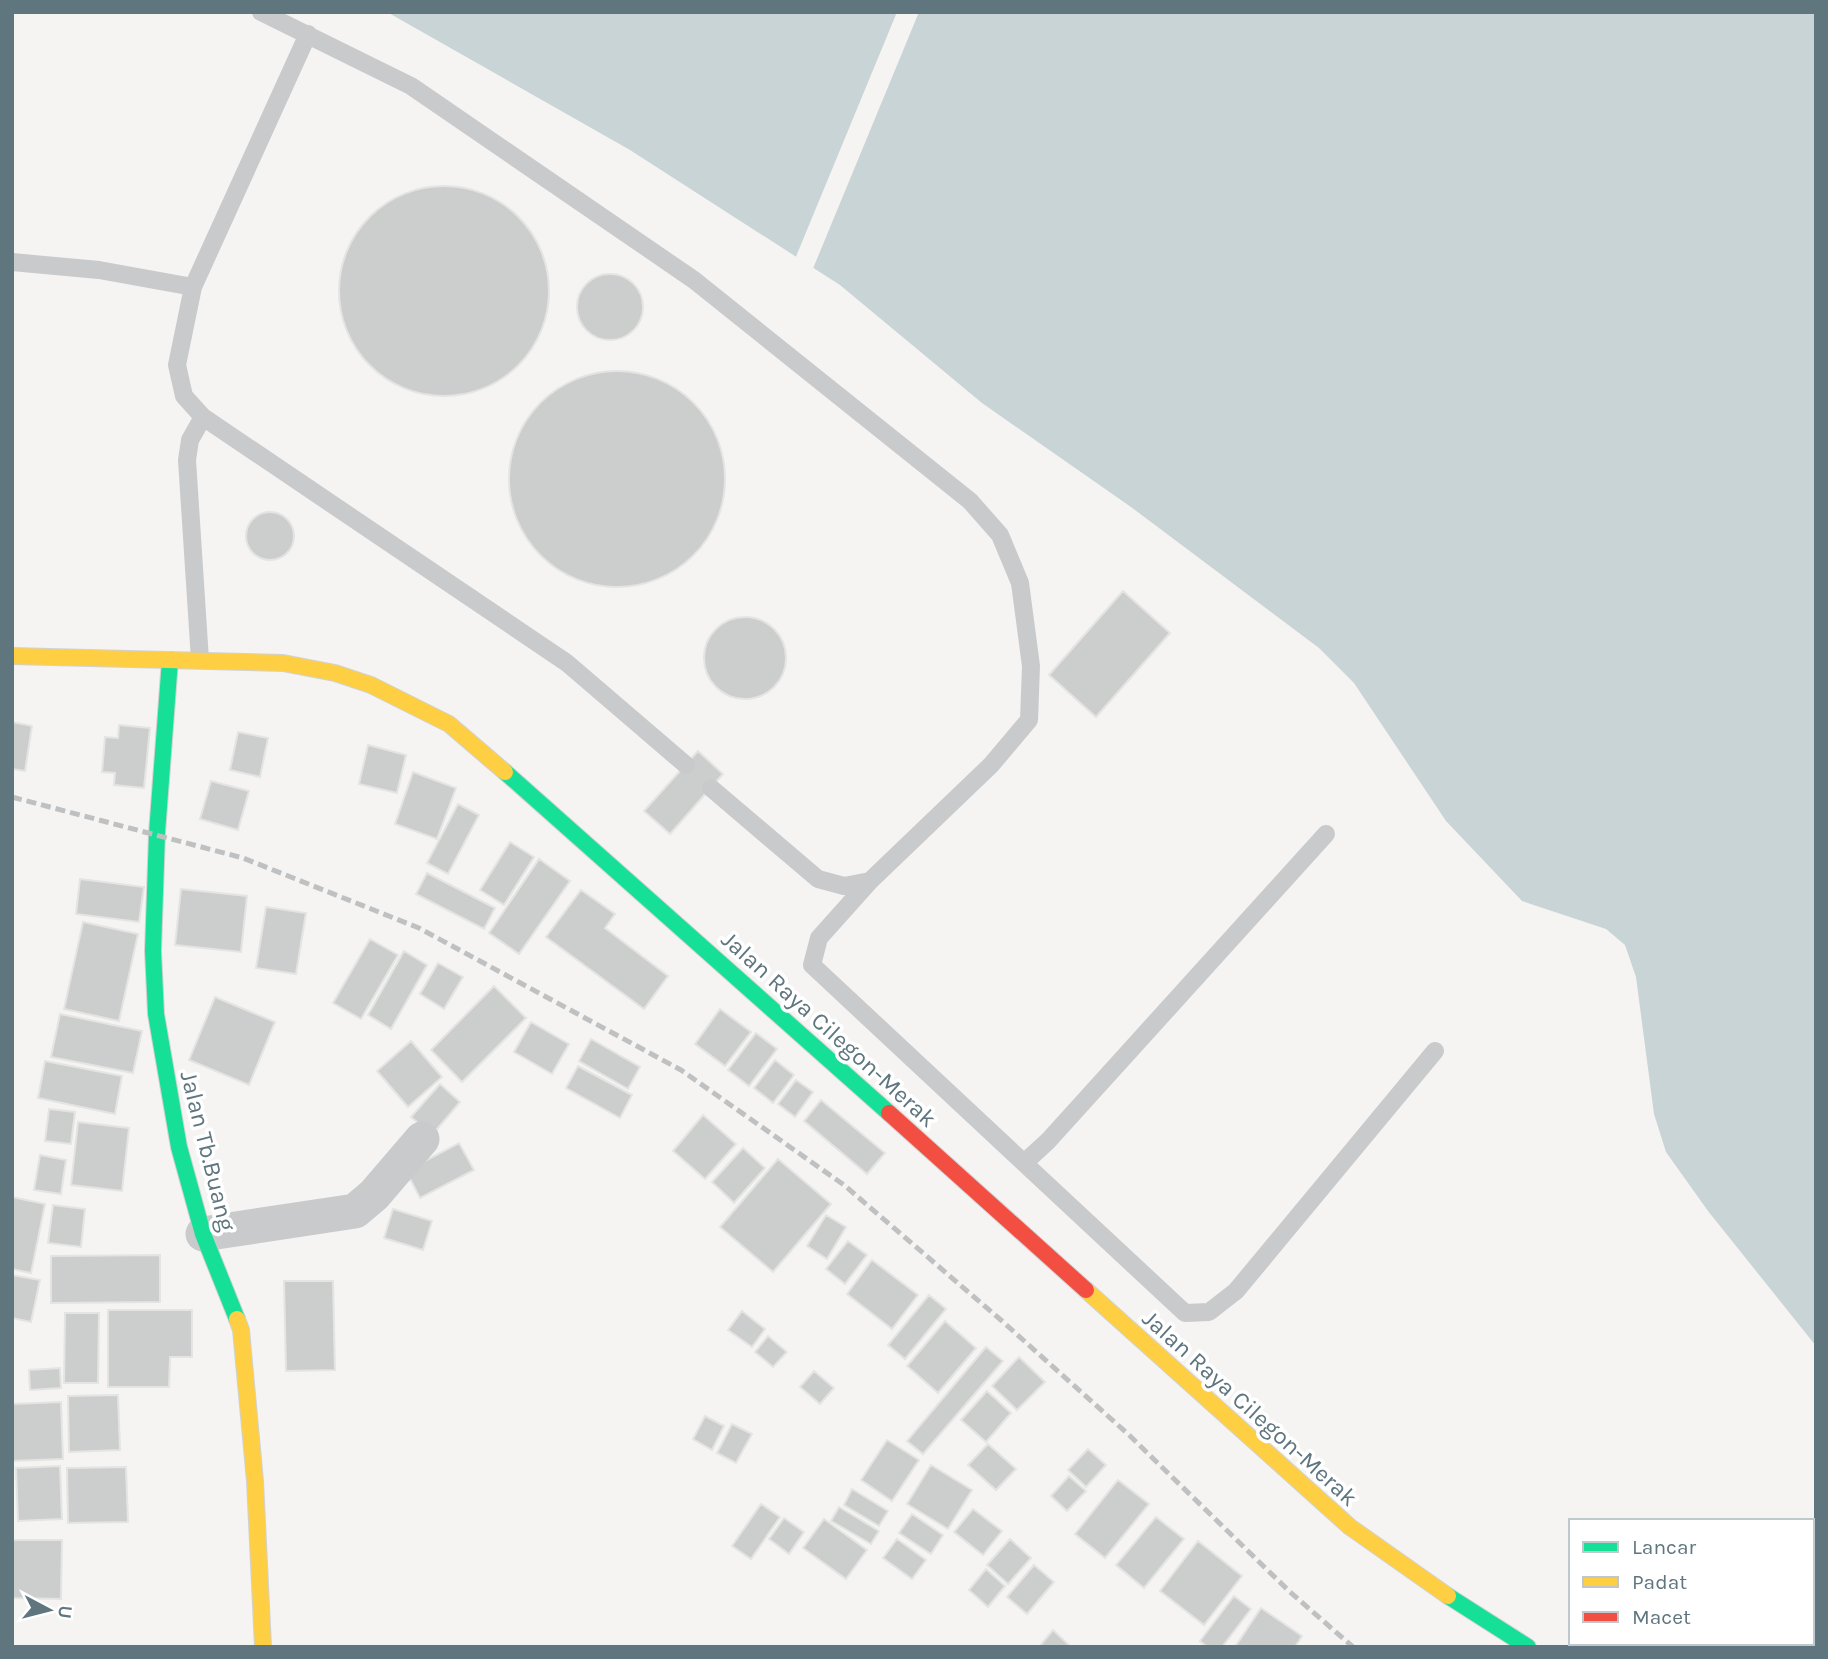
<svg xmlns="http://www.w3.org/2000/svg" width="1828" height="1659" font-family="Karla,sans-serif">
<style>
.water{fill:#c8d4d5}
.pier{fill:#f5f4f3}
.building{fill:#cccece;stroke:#e4e4e3;stroke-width:2}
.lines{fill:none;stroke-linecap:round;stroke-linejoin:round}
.fast-casing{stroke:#d1d2d3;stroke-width:18}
.slow-casing{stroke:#d1d2d3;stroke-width:18}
.jam-casing{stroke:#d1d2d3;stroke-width:18}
.lane{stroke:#c9cacb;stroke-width:18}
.street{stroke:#c9cacb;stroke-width:35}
.fast{stroke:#16e098;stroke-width:16}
.slow{stroke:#ffcf43;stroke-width:16}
.jam{stroke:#f24e42;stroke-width:16}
.rail{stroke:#bfc0c1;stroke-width:5;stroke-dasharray:10 5;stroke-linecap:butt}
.labels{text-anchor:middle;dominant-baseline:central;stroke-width:7;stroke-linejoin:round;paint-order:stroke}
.street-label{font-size:24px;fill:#5f767f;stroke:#fff}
</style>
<rect width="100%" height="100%" fill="#f5f4f3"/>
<path class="water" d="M387,12H1816V1346L1708,1211L1666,1152L1654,1114L1636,977L1625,945L1606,929L1522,901L1446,821L1354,683L1319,648L1131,507L982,403L840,285L630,150Z"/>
<path class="pier" d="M897,12H919L812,271L795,259Z"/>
<path class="building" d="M339 291a105 105 0 1 1 210 0a105 105 0 1 1-210 0Z
M577 307a33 33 0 1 1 66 0a33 33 0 1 1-66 0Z
M509 479a108 108 0 1 1 216 0a108 108 0 1 1-216 0Z
M246 536a24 24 0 1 1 48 0a24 24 0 1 1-48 0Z
M1123,591L1170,633L1096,717L1049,675Z
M704 658a41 41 0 1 1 82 0a41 41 0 1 1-82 0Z
M12,722L32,726L25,771L12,769Z
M119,725L150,728L144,788L114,785L115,773L102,772L105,737L118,738Z
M238,732L268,738L260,777L230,770Z
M368,745L406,755L397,793L359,784Z
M698,751L723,774L670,834L644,811Z
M413,772L456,788L437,839L395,824Z
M211,781L249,791L238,830L200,819Z
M458,804L479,815L448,874L427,863Z
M510,842L534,857L504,905L480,890Z
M539,859L570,881L519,954L489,933Z
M427,873L495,908L484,929L416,894Z
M80,879L144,887L139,922L76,914Z
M181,889L247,896L241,952L175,945Z
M581,890L615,914L605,928L668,976L644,1009L546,937Z
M266,907L306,913L296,974L256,968Z
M83,922L138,934L119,1021L64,1009Z
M370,939L398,955L361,1019L333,1003Z
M404,951L427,965L391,1029L368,1015Z
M438,963L463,977L444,1009L420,994Z
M494,986L526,1018L462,1082L431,1050Z
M215,997L275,1022L249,1085L189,1060Z
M720,1009L751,1032L725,1066L695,1044Z
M60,1014L142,1031L133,1073L51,1057Z
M531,1022L569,1044L552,1074L514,1052Z
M756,1033L777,1049L749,1086L728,1070Z
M591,1039L640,1067L628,1089L579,1061Z
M411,1041L442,1077L408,1107L377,1071Z
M775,1060L794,1075L773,1103L754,1088Z
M45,1061L122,1076L115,1114L38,1098Z
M578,1066L632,1095L620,1118L566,1088Z
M796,1080L813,1092L795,1117L778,1104Z
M440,1084L460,1102L432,1135L411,1117Z
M821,1100L885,1153L867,1174L804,1121Z
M49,1109L75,1112L71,1144L45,1141Z
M703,1115L736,1144L705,1179L673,1151Z
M78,1122L129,1128L122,1191L71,1185Z
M459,1143L474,1170L420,1198L406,1171Z
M743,1148L765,1168L734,1203L712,1182Z
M40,1155L66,1160L61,1194L34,1190Z
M778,1159L831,1204L773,1272L720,1227Z
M12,1197L45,1204L31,1273L12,1269Z
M53,1205L85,1209L81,1247L48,1243Z
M393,1209L432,1221L423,1250L384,1238Z
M826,1215L846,1227L827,1259L807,1246Z
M848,1241L867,1255L845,1284L826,1269Z
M160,1255V1302L51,1303V1256Z
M872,1260L918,1295L892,1329L847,1294Z
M12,1275L40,1280L31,1322L12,1318Z
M284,1281H333L335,1370L286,1371Z
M929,1295L946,1309L905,1359L888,1345Z
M108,1310H192V1357H170L169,1387H108Z
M742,1311L765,1329L752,1347L728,1330Z
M65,1313H99L98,1383H64Z
M945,1321L976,1348L938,1393L907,1366Z
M768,1336L787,1352L773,1367L755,1352Z
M986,1347L1003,1361L923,1454L907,1441Z
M1019,1357L1045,1382L1017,1410L992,1386Z
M60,1368L61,1388L30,1390L29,1370Z
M814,1371L834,1388L820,1404L800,1387Z
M987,1391L1011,1413L986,1442L961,1420Z
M118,1395L120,1450L69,1452L68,1396Z
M61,1402L63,1459L12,1461V1404Z
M705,1416L724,1426L712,1450L693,1439Z
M732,1424L752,1434L736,1463L717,1453Z
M887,1440L919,1460L892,1501L861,1480Z
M988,1444L1016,1469L996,1490L968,1465Z
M1088,1449L1106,1465L1086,1487L1068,1470Z
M931,1465L972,1490L948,1529L907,1504Z
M60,1466L62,1519L18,1521L16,1468Z
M126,1467L128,1522L68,1523L67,1468Z
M1069,1476L1086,1491L1067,1511L1051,1496Z
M1118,1480L1149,1504L1105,1558L1075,1534Z
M852,1489L888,1511L879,1526L844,1505Z
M761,1504L780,1517L751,1559L732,1546Z
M839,1507L879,1531L871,1544L831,1521Z
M973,1509L1002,1531L983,1555L954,1532Z
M912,1514L943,1535L931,1554L899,1533Z
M1156,1517L1184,1539L1144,1588L1116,1565Z
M784,1518L804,1532L789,1554L769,1539Z
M824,1519L867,1550L846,1579L803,1548Z
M897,1539L926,1560L912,1579L883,1558Z
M1010,1539L1031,1558L1008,1584L987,1565Z
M12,1540H62L61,1599L12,1598Z
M1198,1541L1242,1576L1204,1625L1160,1591Z
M1034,1565L1054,1582L1027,1614L1007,1597Z
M986,1569L1005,1586L988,1607L969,1590Z
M1234,1596L1251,1609L1222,1647H1207L1200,1641Z
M1261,1608L1302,1636L1295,1647H1235Z
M1053,1630L1071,1647H1039Z"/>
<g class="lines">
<defs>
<path id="fast" d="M170,660L157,833L153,951L156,1014L179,1147L203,1234L237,1319
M505,772L889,1113
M1448,1596L1528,1647"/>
<path id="slow" d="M12,656L283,663L335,673L371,685L449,724L505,772
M1086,1290L1350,1527L1448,1596
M237,1319L241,1330L255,1481L263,1647"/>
<path id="jam" d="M889,1113L1086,1290"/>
</defs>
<use href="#fast" class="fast-casing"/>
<use href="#slow" class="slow-casing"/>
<use href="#jam" class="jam-casing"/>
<path class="lane" d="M261,12L411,86L694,280L970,501L1000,535L1020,583L1031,666L1029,720L991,765L870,881L819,938L812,965L1024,1163L1048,1141L1326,834
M12,262L99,270L193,287L177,365L184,396L203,417L567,663L686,765
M193,287L308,34
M200,660L187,460L190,440L203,417
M711,788L818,879L844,886L870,881
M1024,1163L1185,1313L1209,1312L1236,1291L1435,1051"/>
<path class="street" d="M203,1234L355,1211L374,1195L422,1139"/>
<use href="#fast" class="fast"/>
<use href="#slow" class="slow"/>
<use href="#jam" class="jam"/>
<path class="rail" d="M12,797L243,858L419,928L681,1070L844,1185L1002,1321L1129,1435L1290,1592L1353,1647"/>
</g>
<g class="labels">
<g class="street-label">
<text transform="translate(829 1029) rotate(42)">Jalan Raya Cilegon-Merak</text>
<text transform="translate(208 1151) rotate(76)">Jalan Tb.Buang</text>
<text transform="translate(1250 1408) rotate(42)">Jalan Raya Cilegon-Merak</text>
</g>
</g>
<rect width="1828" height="1659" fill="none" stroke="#5f767f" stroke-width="28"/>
<rect x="1569" y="1519" width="245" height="126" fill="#ffffff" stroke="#bfc8cc" stroke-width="2"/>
<rect x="1583" y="1542" width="35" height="10" fill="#16e098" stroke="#bfc8cc" stroke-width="2"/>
<text x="1632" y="1554" font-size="21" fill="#5f767f">Lancar</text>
<rect x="1583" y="1577" width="35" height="10" fill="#ffcf43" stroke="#bfc8cc" stroke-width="2"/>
<text x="1632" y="1589" font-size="21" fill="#5f767f">Padat</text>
<rect x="1583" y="1612" width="35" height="10" fill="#f24e42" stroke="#bfc8cc" stroke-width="2"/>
<text x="1632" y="1624" font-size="21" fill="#5f767f">Macet</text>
<g transform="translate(49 1610) rotate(97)" stroke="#ffffff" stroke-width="5" paint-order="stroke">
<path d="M0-5L12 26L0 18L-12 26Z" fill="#5f767f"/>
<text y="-10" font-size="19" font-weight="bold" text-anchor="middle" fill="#5f767f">U</text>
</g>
</svg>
